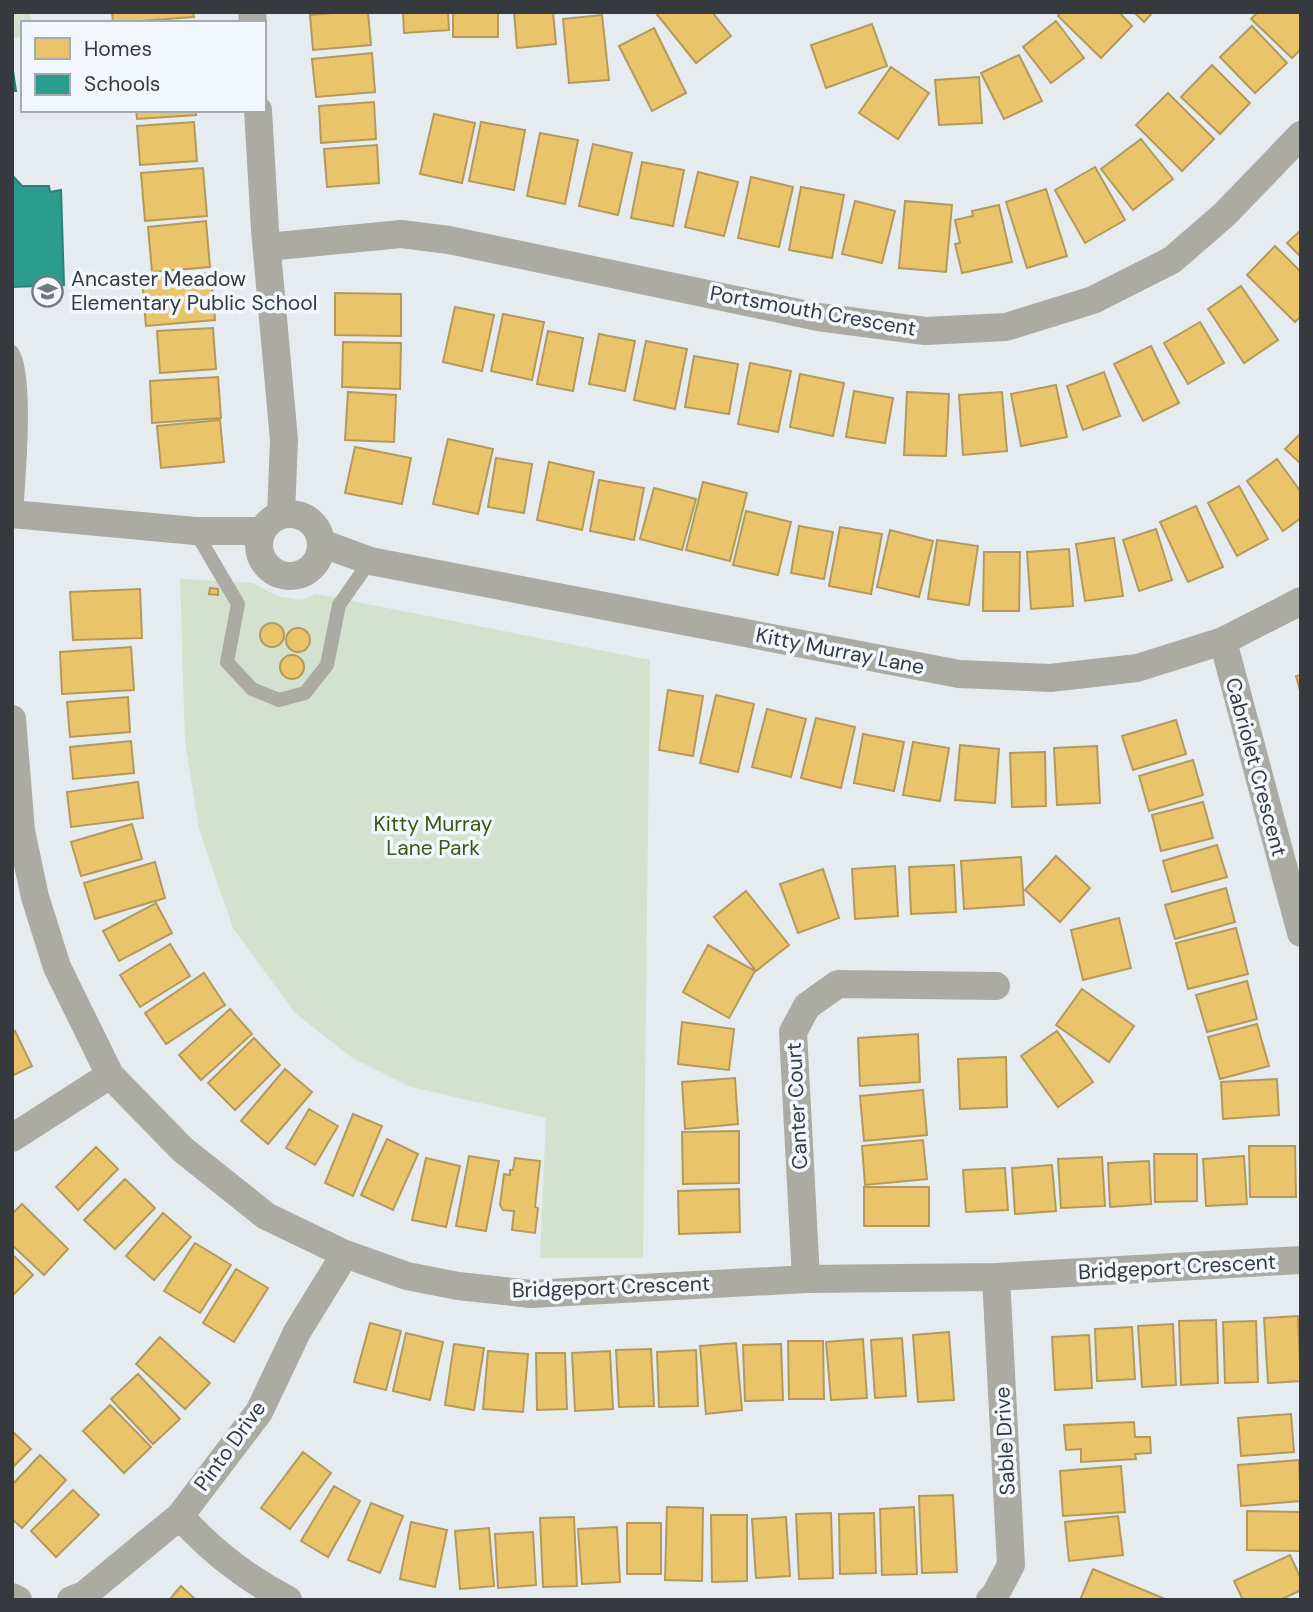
<svg xmlns="http://www.w3.org/2000/svg" width="1313" height="1612" font-family="'DM Sans',sans-serif">
<style>
.green{fill:#d4e1ce}
.homes{fill:#e9c46a;stroke:#b39a5c;stroke-width:2}
.schools{fill:#2a9d8f;stroke:#2e7f76;stroke-width:2}
.lines{fill:none;stroke-linecap:round;stroke-linejoin:round}
.lane{stroke:#abaaa3;stroke-width:14}
.street{stroke:#abaaa3;stroke-width:28}
.labels{text-anchor:middle;dominant-baseline:central;stroke-width:7;stroke-linejoin:round;paint-order:stroke}
.poi-label{font-size:21px;fill:#36393d;stroke:#f2f7fd;text-anchor:start}
.street-label{font-size:21px;fill:#36393d;stroke:#f2f7fd}
.park-label{font-size:21px;fill:#3c5617;stroke:#f2f7fd}
</style>
<rect width="100%" height="100%" fill="#e6ebf0"/>
<path class="green" d="M12,12H30L31,23H23V35L12,39Z
M180,579L253,583L277,596L302,600L316,594L650,660L643,1258H540L546,1118L411,1087L351,1057L295,1013L233,928L199,829L185,741Z"/>
<path class="homes" d="M112,12H193L194,17L113,23Z
M343,12H368L371,45L313,50L310,15Z
M403,12H448L449,30L404,33Z
M453,12H498V37H453Z
M514,12H553L556,44L517,48Z
M655,12H712L731,36L696,63Z
M1061,12H1119L1132,26L1101,58L1058,16Z
M1134,12H1153L1144,22Z
M1258,12H1301V49L1292,58L1251,19Z
M602,15L609,80L569,83L563,19Z
M1056,21L1084,58L1051,83L1023,47Z
M872,24L887,66L826,88L811,45Z
M1252,26L1287,63L1255,93L1220,57Z
M654,28L686,93L652,111L619,46Z
M372,53L375,92L316,97L312,59Z
M1019,55L1042,101L1004,119L981,73Z
M1212,65L1250,103L1220,134L1181,97Z
M891,67L929,93L898,139L859,113Z
M979,77L982,123L939,125L935,80Z
M1168,93L1214,139L1182,171L1136,125Z
M374,102L376,139L321,143L319,106Z
M136,110H196V115L137,119Z
M434,114L475,123L462,183L420,174Z
M194,122L197,161L140,165L137,126Z
M481,122L525,130L514,190L469,181Z
M540,133L578,140L565,204L527,196Z
M1141,139L1173,179L1133,210L1101,169Z
M593,144L632,153L618,215L579,206Z
M377,145L379,183L327,187L324,149Z
M642,162L684,170L673,226L631,218Z
M1095,167L1125,220L1085,243L1055,190Z
M203,168L207,216L145,221L141,173Z
M698,172L738,182L724,236L685,227Z
M751,177L793,187L779,247L738,238Z
M801,187L844,195L832,258L789,250Z
M1046,189L1067,256L1027,268L1006,202Z
M855,201L895,211L882,263L842,254Z
M905,201L952,205L946,272L899,268Z
M999,205L1012,262L962,273L955,244L960,243L955,220L973,216L972,211Z
M206,221L210,267L152,272L148,227Z
M1301,230V257L1287,243Z
M1275,246L1301,272V316L1295,322L1247,275Z
M211,273L215,320L146,326L142,279Z
M1241,286L1278,340L1244,363L1208,309Z
M335,293L401,294V336L335,335Z
M455,307L494,315L482,371L443,362Z
M503,314L544,322L532,380L491,371Z
M1200,322L1224,363L1188,384L1164,343Z
M213,328L216,369L160,373L157,331Z
M548,331L583,338L573,391L537,384Z
M599,334L635,341L625,391L589,384Z
M646,341L687,349L675,409L634,400Z
M343,342L401,343L400,389L342,387Z
M1151,346L1179,403L1143,421L1114,364Z
M694,356L738,364L729,414L685,407Z
M750,363L791,371L778,432L738,424Z
M1104,372L1120,416L1083,430L1067,386Z
M800,374L844,383L833,436L790,427Z
M218,377L221,418L152,423L150,381Z
M1056,385L1067,437L1021,446L1011,394Z
M854,391L893,398L885,443L846,437Z
M348,392L396,395L394,442L345,440Z
M907,392L949,394L946,456L904,455Z
M1002,392L1007,451L963,455L959,395Z
M220,420L224,462L161,468L157,426Z
M1301,433V464L1285,449Z
M448,439L493,449L478,514L433,504Z
M355,447L411,458L402,504L345,493Z
M496,458L532,464L524,513L488,507Z
M1277,459L1301,492V518L1283,531L1247,481Z
M549,462L594,472L582,530L537,520Z
M599,480L644,488L634,540L590,531Z
M703,482L747,493L730,561L686,550Z
M1239,486L1268,539L1237,556L1208,503Z
M654,488L696,499L682,550L640,539Z
M1196,506L1223,567L1188,582L1160,522Z
M746,511L791,522L778,575L733,565Z
M799,526L833,532L824,579L791,573Z
M840,527L882,534L871,594L829,586Z
M1156,529L1172,580L1139,591L1123,540Z
M890,530L933,541L919,597L877,587Z
M1114,538L1123,596L1085,601L1076,544Z
M937,540L978,546L969,605L928,599Z
M1069,549L1073,606L1031,609L1027,552Z
M984,552H1020L1019,611H983Z
M210,588L218,589V595L209,594Z
M140,589L142,638L73,640L70,592Z
M260 635a12 12 0 1 1 24 0a12 12 0 1 1-24 0Z
M286 640a12 12 0 1 1 24 0a12 12 0 1 1-24 0Z
M131,647L134,690L62,694L60,652Z
M280 667a12 12 0 1 1 24 0a12 12 0 1 1-24 0Z
M1301,675V694L1296,676Z
M668,690L703,696L693,756L659,750Z
M716,695L754,704L738,772L700,763Z
M128,697L130,732L70,737L67,702Z
M767,709L806,719L791,777L752,767Z
M816,718L855,727L841,788L801,778Z
M1176,720L1186,754L1133,770L1122,736Z
M863,734L904,742L894,791L854,783Z
M131,741L134,773L73,779L70,747Z
M913,742L949,748L940,801L903,795Z
M960,745L999,749L995,803L955,800Z
M1097,746L1100,803L1057,805L1054,748Z
M1045,752L1046,806L1012,807L1010,753Z
M1193,760L1203,795L1149,811L1139,776Z
M138,782L143,818L71,827L67,792Z
M1203,802L1213,838L1161,851L1152,815Z
M132,824L142,859L81,876L71,842Z
M1217,845L1227,877L1172,892L1163,861Z
M1056,856L1090,888L1060,922L1025,890Z
M1021,857L1024,905L964,909L961,861Z
M155,862L165,898L95,919L84,883Z
M954,865L956,912L911,914L909,867Z
M895,866L898,916L855,919L852,869Z
M823,869L839,918L798,933L780,884Z
M1226,888L1235,922L1175,939L1165,905Z
M746,891L789,945L756,971L714,917Z
M156,903L172,933L119,961L103,931Z
M1119,918L1131,968L1083,980L1071,930Z
M1236,928L1248,974L1188,989L1176,943Z
M170,944L190,976L140,1007L120,975Z
M708,945L755,971L729,1018L683,992Z
M204,973L225,1005L166,1044L145,1013Z
M1247,981L1257,1019L1207,1032L1196,995Z
M1082,989L1134,1026L1109,1062L1056,1025Z
M230,1009L252,1034L201,1080L179,1055Z
M682,1022L734,1029L729,1070L678,1064Z
M1257,1024L1269,1066L1220,1079L1208,1037Z
M15,1031L32,1066L12,1076V1033Z
M1057,1031L1093,1082L1058,1107L1021,1056Z
M918,1034L920,1082L860,1086L858,1038Z
M254,1038L280,1065L235,1110L208,1083Z
M1006,1057L1007,1107L960,1109L958,1059Z
M285,1069L312,1092L268,1144L241,1121Z
M735,1078L738,1124L685,1129L682,1082Z
M1277,1079L1279,1115L1223,1119L1221,1082Z
M923,1090L927,1135L864,1141L860,1096Z
M309,1109L338,1126L315,1165L286,1148Z
M353,1114L382,1126L353,1196L325,1183Z
M739,1131V1183L683,1184L682,1132Z
M387,1139L418,1154L393,1210L361,1195Z
M923,1140L927,1179L865,1185L862,1146Z
M1249,1146H1295L1296,1197H1250Z
M96,1147L118,1169L78,1210L56,1187Z
M1154,1154H1197V1201L1155,1202Z
M469,1156L499,1161L486,1231L456,1226Z
M1244,1156L1247,1204L1206,1206L1203,1159Z
M1102,1157L1105,1206L1061,1208L1058,1159Z
M426,1158L460,1166L446,1227L412,1220Z
M515,1158L540,1161L535,1207L538,1208L535,1233L512,1230L514,1211L503,1210L500,1205L504,1174L510,1175V1170H513Z
M1149,1161L1151,1204L1110,1207L1108,1163Z
M1052,1165L1056,1211L1015,1214L1012,1168Z
M1005,1168L1008,1210L966,1212L963,1170Z
M125,1179L155,1208L115,1249L84,1220Z
M864,1187H929V1226H864Z
M739,1189L740,1232L679,1234L678,1191Z
M22,1204L68,1249L44,1275L12,1245V1214Z
M163,1213L191,1237L154,1280L126,1256Z
M195,1243L231,1265L200,1313L164,1291Z
M12,1254L33,1275L12,1296Z
M236,1269L268,1288L234,1342L203,1323Z
M1298,1316L1301,1381L1268,1383L1264,1318Z
M1216,1320L1218,1383L1181,1385L1179,1321Z
M1256,1321L1258,1382L1225,1383L1223,1322Z
M370,1323L401,1331L386,1390L354,1382Z
M1173,1324L1176,1385L1142,1387L1138,1326Z
M1132,1327L1135,1379L1097,1381L1095,1329Z
M949,1332L954,1400L918,1402L913,1335Z
M406,1333L443,1342L430,1400L393,1391Z
M1089,1335L1092,1388L1055,1390L1052,1337Z
M160,1337L210,1383L185,1409L136,1364Z
M902,1338L906,1396L875,1398L871,1340Z
M863,1339L867,1398L831,1400L826,1342Z
M788,1341H823L824,1399H789Z
M736,1343L742,1410L706,1414L700,1346Z
M454,1344L484,1348L474,1410L445,1405Z
M781,1344L783,1400L745,1401L743,1345Z
M651,1349L654,1406L619,1407L616,1350Z
M696,1350L698,1406L659,1407L657,1352Z
M488,1351L528,1354L523,1412L483,1409Z
M610,1351L613,1409L575,1411L572,1353Z
M536,1353H565L567,1409L537,1410Z
M138,1374L180,1419L153,1444L111,1399Z
M110,1405L151,1447L124,1473L83,1431Z
M1291,1414L1294,1452L1241,1456L1238,1418Z
M1134,1422L1135,1437H1150L1151,1453L1135,1454L1136,1459L1081,1462V1449L1066,1450L1064,1425Z
M12,1431L31,1449L12,1468Z
M303,1452L331,1473L290,1529L261,1508Z
M40,1455L66,1480L22,1528L12,1519V1485Z
M1299,1460L1301,1501L1241,1506L1238,1465Z
M1121,1466L1125,1512L1063,1516L1060,1471Z
M334,1486L360,1501L328,1557L301,1541Z
M73,1490L99,1515L56,1557L31,1531Z
M953,1495L957,1572L922,1573L919,1496Z
M371,1503L403,1516L380,1573L348,1560Z
M667,1507L703,1508L702,1581L665,1580Z
M914,1507L917,1574L882,1575L880,1509Z
M1247,1511L1301,1512L1300,1551L1247,1550Z
M831,1513L833,1578L799,1579L796,1514Z
M874,1513L876,1573L840,1574L839,1514Z
M711,1515H747V1581L712,1582Z
M1118,1516L1123,1555L1069,1561L1065,1522Z
M574,1517L577,1586L543,1587L540,1518Z
M786,1517L790,1576L756,1578L752,1519Z
M411,1522L447,1530L435,1587L400,1579Z
M627,1523H661V1574H627Z
M617,1527L620,1582L582,1584L578,1529Z
M489,1528L494,1586L460,1589L455,1531Z
M533,1532L536,1585L498,1588L495,1534Z
M1290,1555L1301,1579V1590L1280,1600H1243L1234,1581Z
M1093,1569L1165,1599L1080,1600Z
M181,1586L196,1600H169Z"/>
<path class="schools" d="M12,64L16,91H12Z
M12,175L22,186H49L50,192L61,190L64,285L12,287Z"/>
<g class="lines">
<path class="lane" d="M12,352C28,375 18,483 16,514
M195,531L238,604L227,662L252,689L279,700L305,693L327,665L339,605L370,561"/>
<path class="street" d="M252,12L253,23
M258,110L265,230L284,440L281,515
M267,247L401,234L449,240L818,317L925,331L1006,327L1093,300L1172,260L1225,214L1301,135
M12,514L195,531H262
M259 545a31 31 0 1 1 62 0a31 31 0 1 1-62 0Z
M321,543L370,561L959,674L1050,678L1137,668L1223,641L1301,601
M1223,641L1301,933
M12,719L21,831L35,897L57,967L110,1075L182,1149L266,1216L345,1254L407,1276L458,1286L531,1294L806,1279L996,1277L1301,1260
M12,1138L110,1075
M806,1279L793,1032L807,1006L838,984L996,986
M180,1516C211,1551 246,1578 288,1600
M12,1597L18,1600
M71,1600L84,1595L180,1516L259,1412L297,1332L345,1254
M990,1600L995,1595L1011,1565L996,1277"/>
</g>
<defs>
<symbol id="school-ring" viewBox="-11 -11 22 22"><circle r="9.5" fill="#f2f7fd" stroke="#74777c" stroke-width="1.5"/><path d="M0-5L7-2L0 1L-7-2ZM-4 1L0 2.5L4 1V4Q0 6-4 4Z" fill="#74777c"/></symbol>
</defs>
<g fill-rule="evenodd">
<use href="#school-ring" x="30" y="274" width="35" height="35"/>
</g>
<g class="labels">
<g class="poi-label">
<text x="71" y="279">Ancaster Meadow<tspan x="71" dy="24">Elementary Public School</tspan></text>
</g>
<g class="street-label">
<text transform="translate(813 311) rotate(10)">Portsmouth Crescent</text>
<text transform="translate(840 651) rotate(11)">Kitty Murray Lane</text>
<text transform="translate(1256 767) rotate(75)">Cabriolet Crescent</text>
<text transform="translate(797 1106) rotate(-93)">Canter Court</text>
<text transform="translate(1177 1267) rotate(-3)">Bridgeport Crescent</text>
<text transform="translate(611 1287) rotate(-2)">Bridgeport Crescent</text>
<text transform="translate(1005 1441) rotate(-93)">Sable Drive</text>
<text transform="translate(230 1446) rotate(-54)">Pinto Drive</text>
</g>
<g class="park-label">
<text x="433" y="824">Kitty Murray<tspan x="433" dy="24">Lane Park</tspan></text>
</g>
</g>
<rect width="1313" height="1612" fill="none" stroke="#36393d" stroke-width="28"/>
<rect x="21" y="21" width="245" height="91" fill="#f2f7fd" stroke="#a7abb0" stroke-width="2"/>
<rect x="35" y="38" width="35" height="21" fill="#e9c46a" stroke="#a7abb0" stroke-width="2"/>
<text x="84" y="56" font-size="21" fill="#36393d">Homes</text>
<rect x="35" y="74" width="35" height="21" fill="#2a9d8f" stroke="#a7abb0" stroke-width="2"/>
<text x="84" y="91" font-size="21" fill="#36393d">Schools</text>
</svg>
